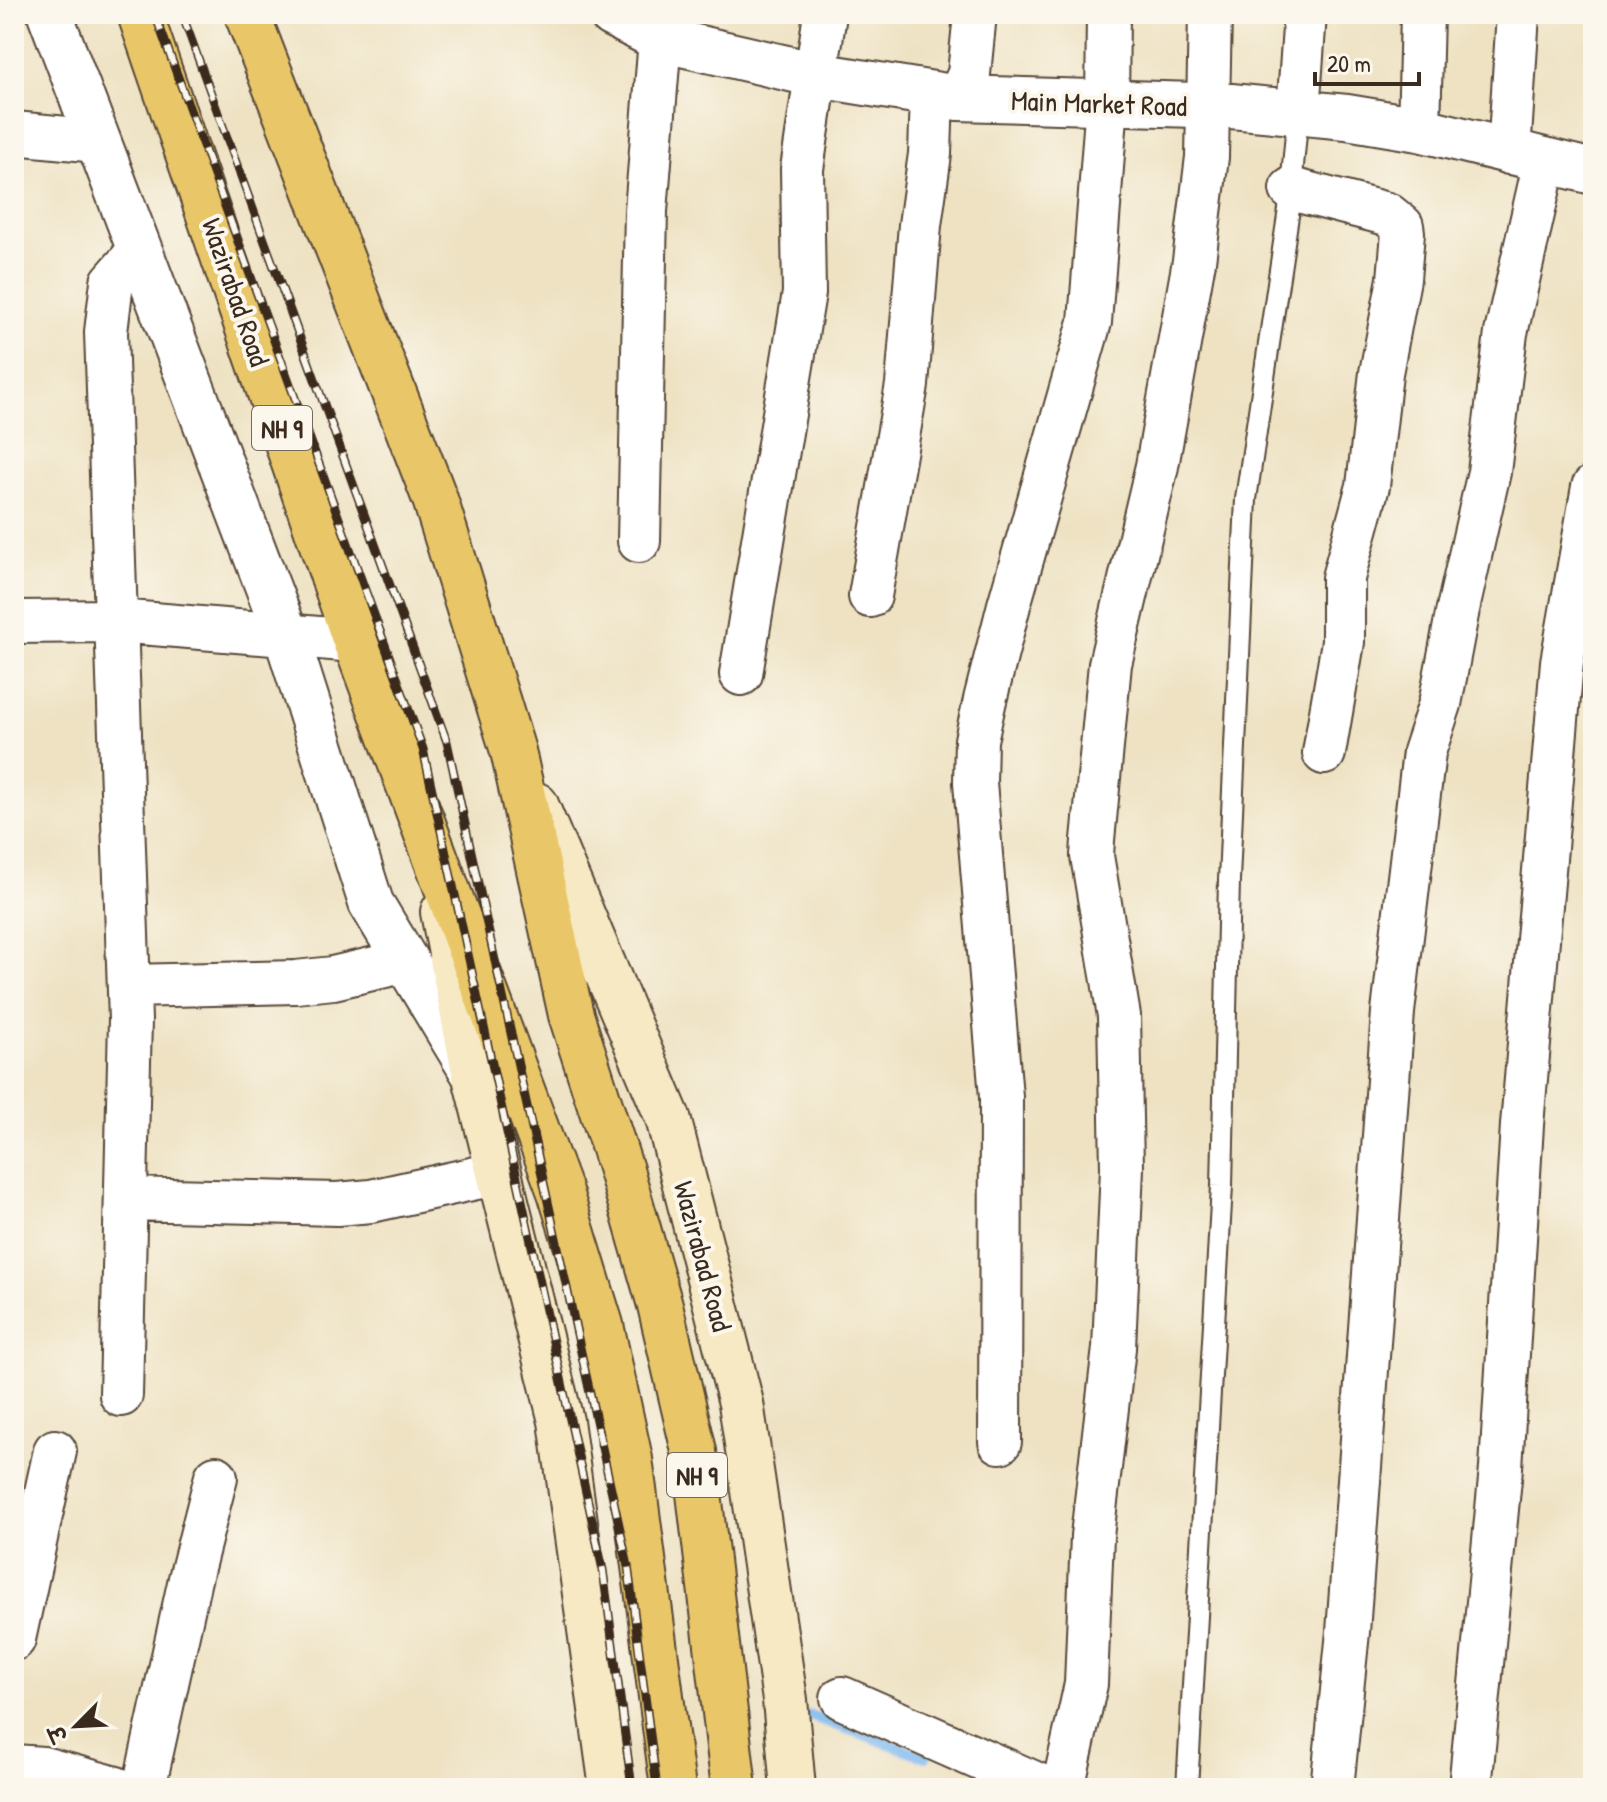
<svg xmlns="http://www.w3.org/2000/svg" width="1607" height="1802" font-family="'Patrick Hand','Playpen Sans Deva',sans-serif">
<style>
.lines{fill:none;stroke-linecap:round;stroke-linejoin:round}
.stream{stroke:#7fbaf1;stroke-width:10}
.service-casing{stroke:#564637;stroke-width:24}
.minor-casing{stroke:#564637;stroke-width:46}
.tertiary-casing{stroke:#564637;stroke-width:48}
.secondary-casing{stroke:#564637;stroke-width:48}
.trunk-casing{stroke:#564637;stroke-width:48}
.service{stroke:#fff;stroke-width:20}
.minor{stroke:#fff;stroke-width:42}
.tertiary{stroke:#fff;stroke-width:44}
.secondary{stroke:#f6e9c3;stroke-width:44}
.trunk{stroke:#e9c769;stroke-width:44}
.rail-casing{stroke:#3b2a1e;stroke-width:9}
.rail{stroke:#fbf7ec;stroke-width:6;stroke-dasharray:18;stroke-linecap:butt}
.labels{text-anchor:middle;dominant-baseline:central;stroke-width:8;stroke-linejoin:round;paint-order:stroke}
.shield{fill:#fbf7ec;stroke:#75685c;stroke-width:2}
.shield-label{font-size:26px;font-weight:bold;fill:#3b2a1e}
.street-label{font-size:28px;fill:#3b2a1e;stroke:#fbf7ec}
</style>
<rect width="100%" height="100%" fill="#fbf7ec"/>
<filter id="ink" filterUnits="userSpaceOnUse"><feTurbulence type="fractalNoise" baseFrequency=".0125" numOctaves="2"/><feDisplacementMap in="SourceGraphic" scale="16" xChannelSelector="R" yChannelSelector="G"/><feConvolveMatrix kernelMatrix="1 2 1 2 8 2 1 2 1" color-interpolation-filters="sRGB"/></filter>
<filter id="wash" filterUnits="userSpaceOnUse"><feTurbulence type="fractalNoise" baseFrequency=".006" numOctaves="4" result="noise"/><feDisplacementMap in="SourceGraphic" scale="32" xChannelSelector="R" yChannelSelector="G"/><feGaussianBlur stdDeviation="1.8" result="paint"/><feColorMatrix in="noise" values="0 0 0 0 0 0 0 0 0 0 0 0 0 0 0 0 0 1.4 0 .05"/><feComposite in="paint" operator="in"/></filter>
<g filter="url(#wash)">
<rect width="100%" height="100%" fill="#eee2c3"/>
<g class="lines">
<path class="stream" d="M807,1715L926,1757"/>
</g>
</g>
<g filter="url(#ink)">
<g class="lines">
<defs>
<path id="service" d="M1187,1788L1222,1186L1229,880L1246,499L1289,209L1298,112"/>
<path id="minor" d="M958,98L969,74L975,14
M1298,112L1305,14
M1419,129L1422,14
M14,133L98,141
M1509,153L1518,14
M1291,189L1387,214L1402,226L1403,233L1399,279L1381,373L1368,486L1343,578V642L1324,753
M639,541L646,211L660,39L664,14
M870,596L907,385L920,225L930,154L932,94
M14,622L117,621L355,641
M741,674L804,293L802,169L825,14
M129,986L296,982L333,978L406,961
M126,1199L337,1204L371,1201L499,1173
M121,1395L130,1020L106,332L112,282L139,251
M1000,1442L1001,1097L975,782L976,740L985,700L1009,605L1090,322L1107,103L1108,14
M14,1639L55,1451
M842,1698L1046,1788
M14,1766L43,1768L116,1788
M144,1788L190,1579L216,1477
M1063,1788L1086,1684L1092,1536L1114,1348L1122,1168L1119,1016L1092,856L1093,840L1110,664L1157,466L1194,261L1207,157L1210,14
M1332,1788L1348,1632L1393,1012L1424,752L1440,704L1458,609L1489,472L1506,333L1545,161
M1470,1788L1501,1468L1522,1125L1562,662L1593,487"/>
<path id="tertiary" d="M50,14L286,635L371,903L472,1071
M611,14L660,39L817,75L958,98L1231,106L1347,117L1419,129L1593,172"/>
<path id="secondary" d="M536,805L668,1118L741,1403L785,1700L793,1788
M443,912L475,1077L561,1421L612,1788"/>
<path id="trunk" d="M140,14L355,641L560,1192L601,1325L630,1459L673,1788
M247,14L435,499L513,751L571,1015L621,1170L660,1305L694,1451L734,1788"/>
</defs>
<use href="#service" class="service-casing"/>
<use href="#minor" class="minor-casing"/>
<use href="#tertiary" class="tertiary-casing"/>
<use href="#secondary" class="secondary-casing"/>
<use href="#trunk" class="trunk-casing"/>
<use href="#service" class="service"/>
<use href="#minor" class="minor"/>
<use href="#tertiary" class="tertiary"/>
<use href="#secondary" class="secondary"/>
<use href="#trunk" class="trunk"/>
<defs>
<path id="rail" d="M155,14L423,749L603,1570L632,1788
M182,14L447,742L628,1566L657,1788"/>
</defs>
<use href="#rail" class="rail-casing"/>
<use href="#rail" class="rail"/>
</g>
</g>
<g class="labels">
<g class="shield">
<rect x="252" y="406" width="60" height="44" rx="6"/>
<rect x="667" y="1453" width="60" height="44" rx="6"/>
</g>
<g class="shield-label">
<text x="282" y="428">NH 9</text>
<text x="697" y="1475">NH 9</text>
</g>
<g class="street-label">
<text transform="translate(1099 103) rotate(2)">Main Market Road</text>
<text transform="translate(236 292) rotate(71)">Wazirabad Road</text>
<text transform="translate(703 1256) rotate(75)">Wazirabad Road</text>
</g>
</g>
<rect width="1607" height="1802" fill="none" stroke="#fbf7ec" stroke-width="48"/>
<g transform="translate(76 1726) rotate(246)" stroke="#fbf7ec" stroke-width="6" paint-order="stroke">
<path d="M0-6L14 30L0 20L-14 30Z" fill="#3b2a1e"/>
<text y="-12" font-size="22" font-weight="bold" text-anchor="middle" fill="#3b2a1e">उ</text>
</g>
<path d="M1315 72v12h104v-12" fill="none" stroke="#3b2a1e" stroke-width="4"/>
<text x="1327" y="72" font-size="24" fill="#3b2a1e" stroke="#fbf7ec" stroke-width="6" paint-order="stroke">20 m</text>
</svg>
